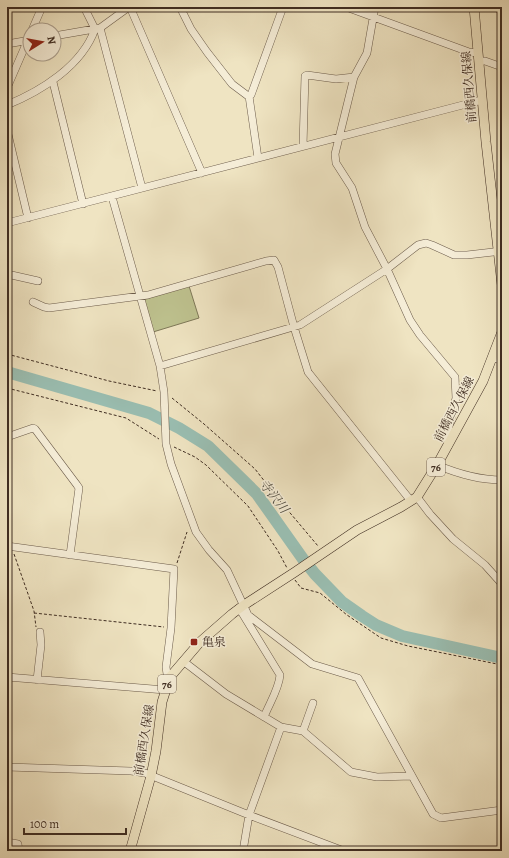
<svg xmlns="http://www.w3.org/2000/svg" width="509" height="858" font-family="Alegreya,'Noto Serif JP',serif">
<style>
.green{fill:#bec28f;stroke:#7e7858}
.lines{fill:none;stroke-linecap:round;stroke-linejoin:round}
.river{stroke:#9abfb3;stroke-width:12}
.minor-casing{stroke:#6b5b4a;stroke-width:8}
.major-casing{stroke:#3f2d22;stroke-width:10}
.path{stroke:#3f2d22;stroke-width:1;stroke-dasharray:3 2;stroke-linecap:butt}
.minor{stroke:#f5edd7;stroke-width:7}
.major{stroke:#efe4c2;stroke-width:9}
.rail-casing{stroke:#3f2d22;stroke-width:3.5}
.rail{stroke:#f5edd7;stroke-width:2;stroke-dasharray:6;stroke-linecap:butt}
.poi-dot{fill:#8f2418;stroke:#f5edd7;stroke-width:1.5}
.labels{text-anchor:middle;dominant-baseline:central;stroke-width:3;stroke-linejoin:round;paint-order:stroke}
.shield{fill:#f5edd7;stroke:#766758;stroke-width:1}
.shield-label{font-size:11px;font-weight:bold;fill:#3f2d22}
.street-label{font-size:12px;fill:#3f2d22;stroke:#f5edd7}
.poi-label{font-size:12px;fill:#3f2d22;stroke:#f5edd7;text-anchor:start}
.water-label{font-size:13px;font-style:italic;fill:#565246;stroke:#f5edd7}
</style>
<rect width="100%" height="100%" fill="#efe4c2"/>
<filter id="stains"><feTurbulence type="fractalNoise" baseFrequency=".005" numOctaves="4"/><feColorMatrix values="0 0 0 0 .2 0 0 0 0 .09 0 0 0 0 .02 0 0 0 .5 -.17"/></filter>
<radialGradient id="worn" r=".72"><stop offset=".6" stop-color="#630" stop-opacity="0"/><stop offset="1" stop-color="#630" stop-opacity=".3"/></radialGradient>
<path class="green" d="M189,286L199,318L153,332L144,301L145,299Z"/>
<g class="lines">
<path class="river" d="M7,372L149,413L179,428L208,446L257,494L303,559L315,574L342,602L362,616L376,625L402,636L502,658"/>
<defs>
<path id="minor" d="M130,7L202,173
M180,7L191,29L207,52L232,84L248,96L251,95L283,7
M346,7L469,52L478,53
M375,7L367,53L354,77L335,154L336,163L352,188L365,227L387,269L410,320L420,335L455,377L456,398L447,435L448,446
M100,28L142,188
M32,30L42,7
M54,36L100,28L129,7
M7,44L30,40
M479,61H485L502,67
M53,82L83,204
M7,88L30,35
M249,96L258,158
M7,105C41,91 82,66 95,29L84,7
M7,130L28,218
M303,146L305,76L307,75L336,79L354,77
M112,197L160,366L164,392L166,444L171,464L196,532L209,550L227,570L248,615L312,664L358,678L433,814L441,818L502,810
M7,223L482,100
M7,274L38,281
M33,302L44,307L49,308L148,295L266,261L274,260L278,267L294,327L308,372L411,501
M493,358L500,360L502,363
M160,366L300,325L387,269L418,245L426,243L432,245L454,255H467L502,251
M7,437L33,428L35,429L77,485L79,488L70,555
M437,465C456,473 481,480 502,480
M417,497L430,514L453,539L485,565L502,584
M7,546L174,569L171,628L166,667L167,674L170,677
M239,608L280,675C279,689 269,704 264,717
M183,661L226,694L281,727L303,731L351,772L377,777L412,776
M7,677L165,690
M37,680L41,645L40,632
M303,731L313,703
M7,767L131,771L145,773L249,815L344,851
M7,842L18,844L19,851
M243,851L249,815L281,727"/>
<path id="major" d="M474,7L486,142L502,285
M130,851L151,776L156,751L162,702L170,677L200,642L232,614L244,605L295,572L357,530L401,507L417,497L437,465L483,381L502,332"/>
</defs>
<use href="#minor" class="minor-casing"/>
<use href="#major" class="major-casing"/>
<path class="path" d="M7,354L109,381L157,391
M7,388L126,418L159,439
M172,398L204,424L255,469L280,501L318,546
M174,447L195,457L206,465L248,506L278,551L287,568
M14,554L34,611L36,627
M177,563L187,532
M295,580L301,588L320,593L347,615L381,638L408,646L502,665
M34,613L164,627"/>
<use href="#minor" class="minor"/>
<use href="#major" class="major"/>
<defs>
<path id="rail" d="M489,7L502,13"/>
</defs>
<use href="#rail" class="rail-casing"/>
<use href="#rail" class="rail"/>
</g>
<rect class="poi-dot" x="190" y="638" width="8" height="8" rx="2"/>
<g class="labels">
<g class="shield">
<rect x="427" y="458" width="18" height="18" rx="3"/>
<rect x="158" y="675" width="18" height="18" rx="3"/>
</g>
<g class="shield-label">
<text x="436" y="467">76</text>
<text x="167" y="684">76</text>
</g>
<g class="street-label">
<text transform="translate(469 87) rotate(-95)">前橋西久保線</text>
<text transform="translate(454 409) rotate(-62)">前橋西久保線</text>
<text transform="translate(144 740) rotate(-81)">前橋西久保線</text>
</g>
<g class="poi-label">
<text x="202" y="642">亀泉</text>
</g>
<g class="water-label">
<text transform="translate(274 496) rotate(52)">寺沢川</text>
</g>
</g>
<rect width="509" height="858" fill="none" stroke="#efe4c2" stroke-width="24"/>
<rect x="8" y="8" width="493" height="842" fill="none" stroke="#3f2d22" stroke-width="2"/>
<rect x="12" y="12" width="485" height="834" fill="none" stroke="#3f2d22"/>
<g transform="translate(42 42) rotate(79)"><circle r="19" fill="#f5edd7" stroke="#aca08f"/>
<path d="M0-3L7 15L0 10L-7 15Z" fill="#8f2418"/>
<text y="-6" font-size="11" font-weight="bold" text-anchor="middle" fill="#3f2d22">N</text>
</g>
<path d="M24 828v6h102v-6" fill="none" stroke="#3f2d22" stroke-width="2"/>
<text x="30" y="828" font-size="12" fill="#3f2d22" stroke="#f5edd7" stroke-width="3" paint-order="stroke">100 m</text>
<rect width="100%" height="100%" filter="url(#stains)"/>
<rect width="100%" height="100%" fill="url(#worn)"/>
</svg>
